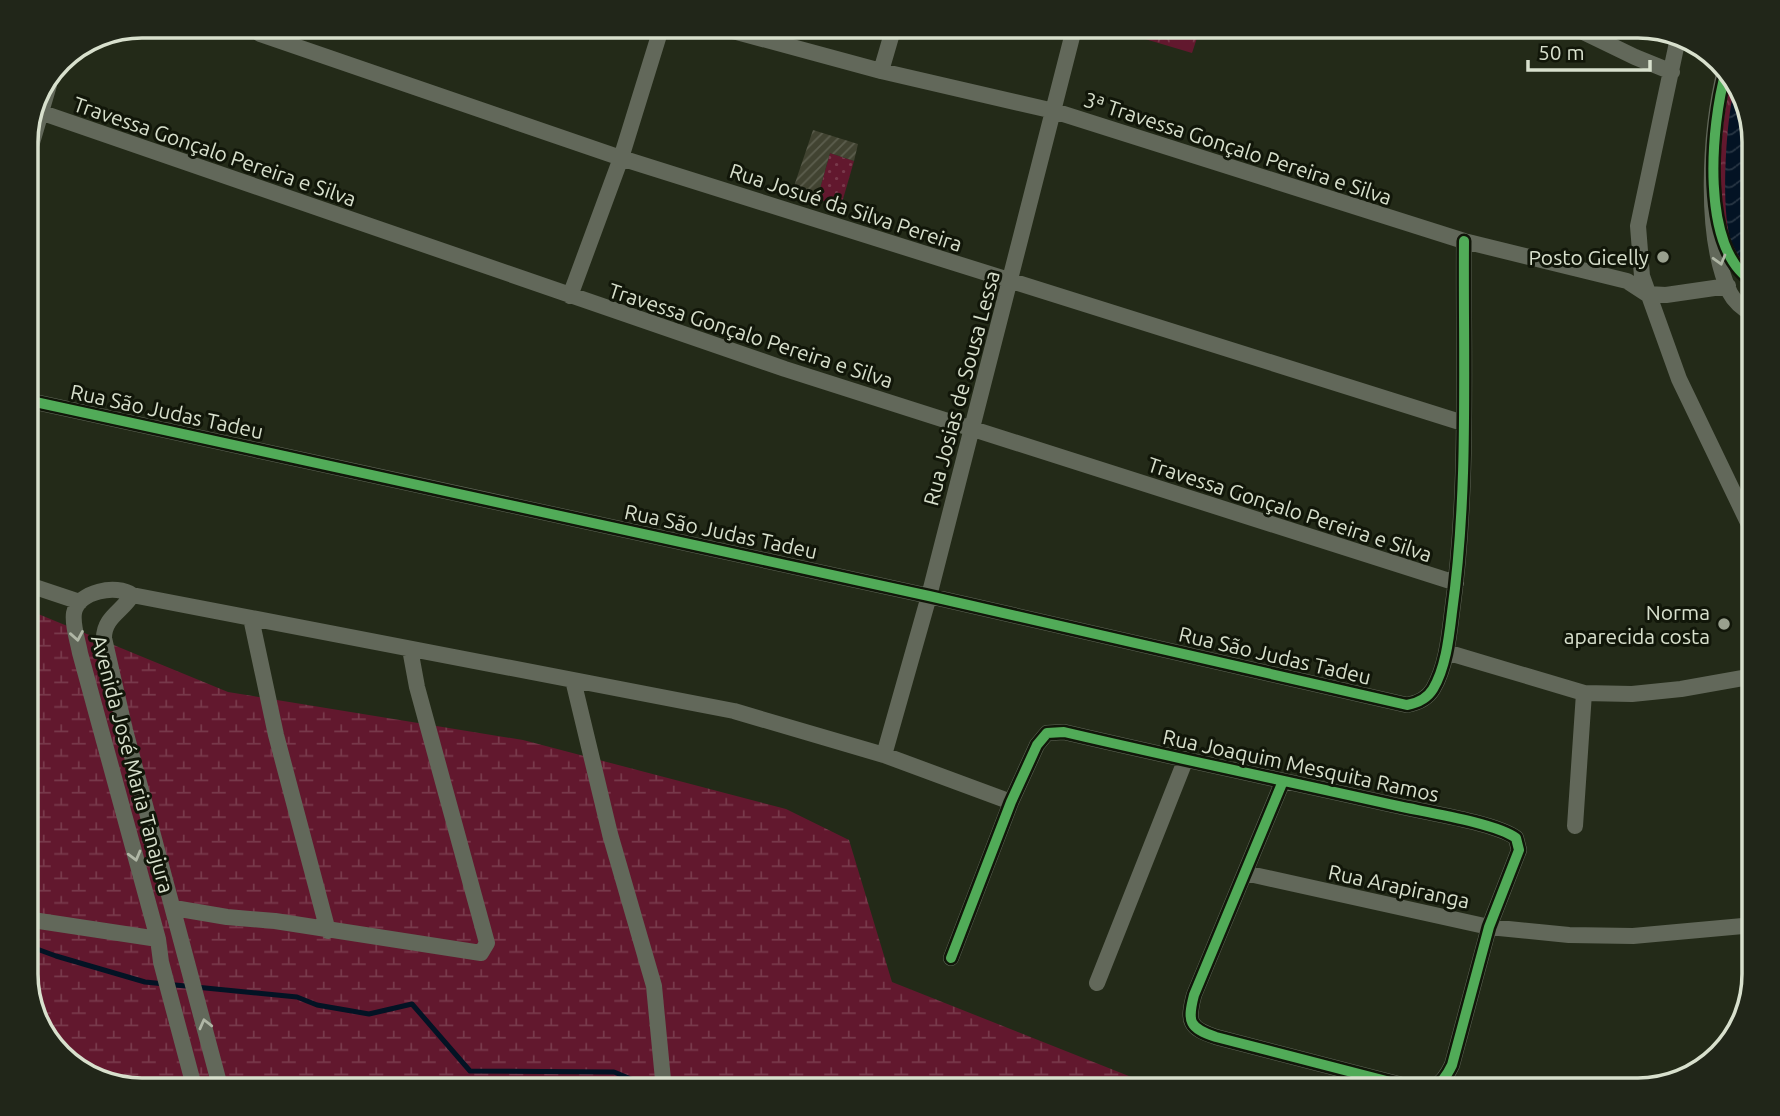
<svg xmlns="http://www.w3.org/2000/svg" width="1780" height="1116" font-family="Ubuntu,sans-serif">
<style>
.wetland{fill:url(#wetland-marsh)}
.park{fill:url(#park-crowns)}
.garden{fill:url(#garden-dots)}
.water{fill:url(#water-waves)}
.lines{fill:none;stroke-linecap:round;stroke-linejoin:round}
.stream{stroke:#031324;stroke-width:5}
.building{fill:url(#building-hatch)}
.minor{stroke:#62685a;stroke-width:16}
.cycleway-casing{stroke:#111609;stroke-width:15}
.cycleway{stroke:#51ab58;stroke-width:10}
.oneway{stroke:#afb6a5}
.poi-dot{fill:#99a08e;stroke:#111609;stroke-width:2.5}
.labels{text-anchor:middle;dominant-baseline:central;stroke-width:6;stroke-linejoin:round;paint-order:stroke}
.street-label{font-size:21px;fill:#d8e0cd;stroke:#111609}
.poi-label{font-size:21px;fill:#d8e0cd;stroke:#111609;text-anchor:end}
.rim{fill:none;stroke:#d8e0cd;stroke-width:3.5}
</style>
<defs>
<pattern id="wetland-marsh" width="20" height="14" patternUnits="userSpaceOnUse" patternTransform="scale(1.75)"><rect width="20" height="14" fill="#62182e"/><path d="M1 5h8M5 5V1M11 12h8M15 12V8" fill="none" stroke="#78394b"/></pattern>
<pattern id="park-crowns" width="20" height="18" patternUnits="userSpaceOnUse" patternTransform="scale(1.75)"><rect width="20" height="18" fill="#62182e"/><path d="M2 6a3 3 0 1 1 6 0M12 15a3 3 0 1 1 6 0" fill="none" stroke="#78394b"/></pattern>
<pattern id="garden-dots" width="8" height="8" patternUnits="userSpaceOnUse" patternTransform="scale(1.75)"><rect width="8" height="8" fill="#62182e"/><path d="M2 2h.1M6 6h.1" fill="none" stroke="#78394b" stroke-width="1.8" stroke-linecap="round"/></pattern>
<pattern id="water-waves" width="16" height="10" patternUnits="userSpaceOnUse" patternTransform="scale(1.75)"><rect width="16" height="10" fill="#031324"/><path d="M0 5q4-4 8 0t8 0" fill="none" stroke="#273543"/></pattern>
<pattern id="building-hatch" width="6" height="6" patternUnits="userSpaceOnUse" patternTransform="scale(1.75)"><rect width="6" height="6" fill="#414331"/><path d="M-1 1l2-2M0 6l6-6M5 7l2-2" fill="none" stroke="#5c5e4e"/></pattern>
</defs>
<rect width="100%" height="100%" fill="#232a18"/>
<path class="wetland" d="M26,609L228,692L523,740L786,809L849,840L892,982L1164,1090H142L78,1070L42,1031L26,981Z
M1648,1079L1675,1080L1638,1090H1589Z"/>
<path class="park" d="M1148,29H1200L1192,53L1145,39Z
M1728,74L1738,85L1754,135V279C1697,241 1723,132 1728,74Z"/>
<path class="garden" d="M830,153L854,161L841,206L817,199Z"/>
<path class="water" d="M1736,82L1754,135V272C1743,264 1736,253 1731,241C1720,211 1726,113 1736,82Z"/>
<g class="lines">
<path class="stream" d="M26,945L56,956L145,982L297,997L317,1005L369,1014L412,1004L470,1071L614,1072L658,1090"/>
</g>
<path class="building" d="M813,130L858,144L854,161L830,153L817,199L792,192Z"/>
<g class="lines">
<path class="minor" d="M1573,27L1635,57L1672,72
M733,31L881,71L1054,111L1464,241L1627,281L1647,294L1666,295L1728,286
M260,34L621,158L1463,423
M1678,38L1638,226L1642,276L1679,379L1754,535
M1725,70C1710,131 1703,236 1730,293C1735,303 1745,310 1754,315
M881,71L893,30
M37,111L785,369L1456,583
M26,163L49,85
M570,296L621,158L660,32
M26,400L929,596L1407,705C1418,703 1427,699 1433,689C1446,667 1449,637 1452,612C1469,490 1463,364 1464,241
M26,584L80,602
M132,595C123,611 104,617 104,638L125,730L221,1090
M251,618L276,735L328,931
M1446,652L1584,693L1632,694L1681,689L1754,676
M573,680L610,834L654,986L664,1090
M884,755L929,596L1074,29
M1575,826L1584,693
M1245,873L1489,927L1569,935L1633,936L1754,925
M174,908L227,917L275,921L481,953L487,943L417,687L410,649
M26,919L158,939
M951,958L1011,802L1037,745L1047,733L1064,732C1175,758 1286,781 1398,806C1425,812 1496,823 1516,838L1519,850L1489,927L1452,1065C1439,1092 1430,1090 1402,1085L1216,1037C1189,1028 1187,1022 1194,995L1283,781
M1097,983L1185,761
M195,1090L161,962L158,939L80,653C78,641 72,625 74,613C78,591 117,584 132,595L734,711L884,755L1011,802"/>
<defs>
<path id="cycleway" d="M1726,71C1711,124 1699,251 1754,282
M26,400L929,596L1407,705C1418,703 1427,699 1433,689C1446,667 1449,637 1452,612C1469,490 1463,364 1464,241
M951,958L1011,802L1037,745L1047,733L1064,732C1175,758 1286,781 1398,806C1425,812 1496,823 1516,838L1519,850L1489,927L1452,1065C1439,1092 1430,1090 1402,1085L1216,1037C1189,1028 1187,1022 1194,995L1283,781"/>
</defs>
<use href="#cycleway" class="cycleway-casing"/>
<use href="#cycleway" class="cycleway"/>
</g>
<defs><path id="oneway-chevron" d="M-2-3.5L2.5 0L-2 3.5" fill="none" stroke-width="1.6" stroke-linecap="round" stroke-linejoin="round" transform="scale(1.75)"/></defs>
<g class="oneway">
<use href="#oneway-chevron" transform="translate(1720 260) rotate(74)"/>
<use href="#oneway-chevron" transform="translate(77 636) rotate(80)"/>
<use href="#oneway-chevron" transform="translate(135 856) rotate(75)"/>
<use href="#oneway-chevron" transform="translate(205 1024) rotate(-104)"/>
</g>
<g class="poi-dot">
<circle cx="1663" cy="257" r="7"/>
<circle cx="1724" cy="624" r="7"/>
</g>
<g class="labels">
<g class="street-label">
<text transform="translate(1238 148) rotate(18)">3ª Travessa Gonçalo Pereira e Silva</text>
<text transform="translate(215 151) rotate(19)">Travessa Gonçalo Pereira e Silva</text>
<text transform="translate(846 207) rotate(18)">Rua Josué da Silva Pereira</text>
<text transform="translate(751 335) rotate(18)">Travessa Gonçalo Pereira e Silva</text>
<text transform="translate(961 388) rotate(-75)">Rua Josias de Sousa Lessa</text>
<text transform="translate(167 411) rotate(12)">Rua São Judas Tadeu</text>
<text transform="translate(1290 509) rotate(18)">Travessa Gonçalo Pereira e Silva</text>
<text transform="translate(721 531) rotate(12)">Rua São Judas Tadeu</text>
<text transform="translate(1275 655) rotate(13)">Rua São Judas Tadeu</text>
<text transform="translate(133 764) rotate(75)">Avenida José Maria Tanajura</text>
<text transform="translate(1301 765) rotate(12)">Rua Joaquim Mesquita Ramos</text>
<text transform="translate(1399 886) rotate(12)">Rua Arapiranga</text>
</g>
<g class="poi-label">
<text x="1649" y="257">Posto Gicelly</text>
<text x="1710" y="612">Norma<tspan x="1710" dy="24">aparecida costa</tspan></text>
</g>
</g>
<path d="M0 0H1780V1116H0ZM142 38H1638A104 104 0 0 1 1742 142V974A104 104 0 0 1 1638 1078H142A104 104 0 0 1 38 974V142A104 104 0 0 1 142 38Z" fill="#212619" fill-rule="evenodd"/>
<path class="rim" d="M142 38H1638A104 104 0 0 1 1742 142V974A104 104 0 0 1 1638 1078H142A104 104 0 0 1 38 974V142A104 104 0 0 1 142 38Z"/>
<path d="M1528 60v10h122v-10" fill="none" stroke="#d8e0cd" stroke-width="3.5"/>
<text x="1538" y="60" font-size="21" fill="#d8e0cd" stroke="#111609" stroke-width="5" paint-order="stroke">50 m</text>
</svg>
